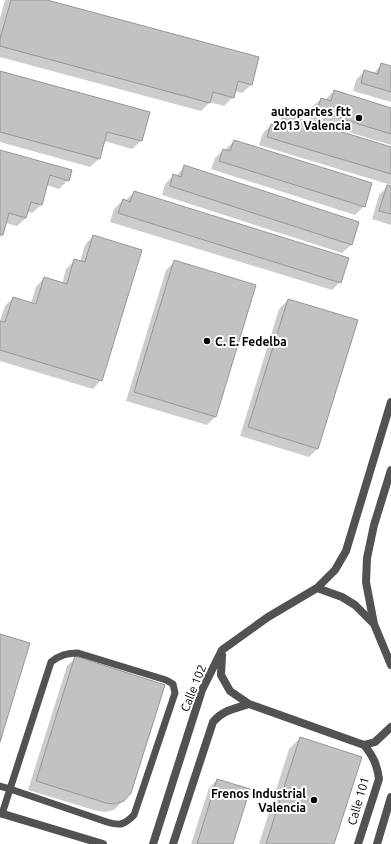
<svg xmlns="http://www.w3.org/2000/svg" width="391" height="844" font-family="Ubuntu,sans-serif">
<style>
.shadow{fill:#0003}
.building{fill:#c2c2c2;stroke:#969696}
.lines{fill:none;stroke-linecap:round;stroke-linejoin:round}
.service{stroke:#525252;stroke-width:7}
.minor{stroke:#525252;stroke-width:8}
.poi-dot{fill:#000;stroke:#fff;stroke-width:1.5}
.labels{text-anchor:middle;dominant-baseline:central;stroke-width:4;stroke-linejoin:round;paint-order:stroke}
.poi-label{font-size:12px;font-weight:bold;fill:#000;stroke:#fff;text-anchor:end}
.street-label{font-size:12px;fill:#000;stroke:#fff}
</style>
<rect width="100%" height="100%" fill="#fff"/>
<path class="shadow" d="M5,0H43L258,58L251,85L242,93L235,91L233,97L224,106L210,102L201,111L0,57V18Z
M382,64L391,67V102L353,91L356,80L364,71L373,74Z
M0,72L148,113L141,141L132,149L104,141L99,159L90,167L0,142Z
M334,91L391,109V145L309,120L312,107L321,99L325,100Z
M284,115L391,148V185L259,145L263,133L271,125L275,126Z
M234,141L364,206L355,215L211,169L215,158L223,150H225Z
M0,151L68,180L59,189L46,185L41,205L32,213L27,212L26,218L17,226L6,223L2,235L0,237Z
M185,166L358,222L351,245L342,253L162,195L165,184L174,175L176,176Z
M388,186L391,187V225L372,219L379,195Z
M134,192L340,282L332,290L110,222L114,209L123,200L125,201Z
M93,236L101,380L93,389L0,361V321L5,306L13,298L31,303L36,287L44,278L62,284L66,269L75,260L80,262L85,245Z
M175,261L215,417L207,425L126,401L166,270Z
M288,300L317,449L309,457L240,436L279,309Z
M76,657L123,801L114,810L105,812L97,811L28,790L67,666Z
M300,738L333,844H259L289,749Z
M217,780L232,844H191L209,788Z"/>
<path class="building" d="M11,0H47L259,57L252,85L238,81L234,98L213,92L210,103L0,46V39Z
M381,63L391,66V92L361,83L364,70L378,74Z
M0,71L150,112L142,141L107,132L100,159L0,132Z
M334,90L391,108V134L317,111L321,98L331,101Z
M284,114L391,147V174L267,137L271,124L280,126Z
M234,140L372,183L365,207L219,161L223,149L230,151Z
M0,150L72,170L69,181L50,175L42,205L31,202L26,218L9,213L3,235H0Z
M184,165L359,222L352,245L170,186L173,174L181,177Z
M387,185L391,186V214L379,211Z
M134,191L349,258L341,283L118,213L123,199L130,202Z
M93,235L142,250L102,381L0,350V321L5,322L13,297L36,304L44,277L67,284L74,259L85,262Z
M174,260L256,285L216,417L134,392Z
M288,299L358,320L318,449L248,427Z
M0,634L30,643L0,742Z
M75,656L165,685L131,793L124,801L114,804L106,803L36,781Z
M300,737L362,757L334,844H266Z
M217,779L250,789L233,844H197Z"/>
<g class="lines">
<path class="service" d="M0,786L10,789L107,822C120,826 124,825 134,815L175,693L173,684L166,680L78,653C67,653 60,655 51,662L10,789L2,814"/>
<path class="minor" d="M391,470L374,525L367,558L366,582L374,624L391,665
M317,588L342,597L355,605L374,624
M222,655L221,675L230,691L249,704L364,745L375,742L391,727
M0,813L103,844
M153,844L202,690L222,650L268,617L317,588L335,570L346,551L391,402
M173,844L213,722C223,710 234,709 249,704
M358,844L379,779C377,764 373,756 364,745
M377,844L391,797"/>
</g>
<g class="poi-dot">
<circle cx="359" cy="118" r="4"/>
<circle cx="207" cy="341" r="4"/>
<circle cx="314" cy="800" r="4"/>
</g>
<g class="labels">
<g class="poi-label">
<text x="351" y="111">autopartes ftt<tspan x="351" dy="14">2013 Valencia</tspan></text>
<text x="215" y="341" text-anchor="start">C. E. Fedelba</text>
<text x="306" y="793">Frenos Industrial<tspan x="306" dy="14">Valencia</tspan></text>
</g>
<g class="street-label">
<text transform="translate(193 688) rotate(-68)">Calle 102</text>
<text transform="translate(358 801) rotate(-74)">Calle 101</text>
</g>
</g>
</svg>
